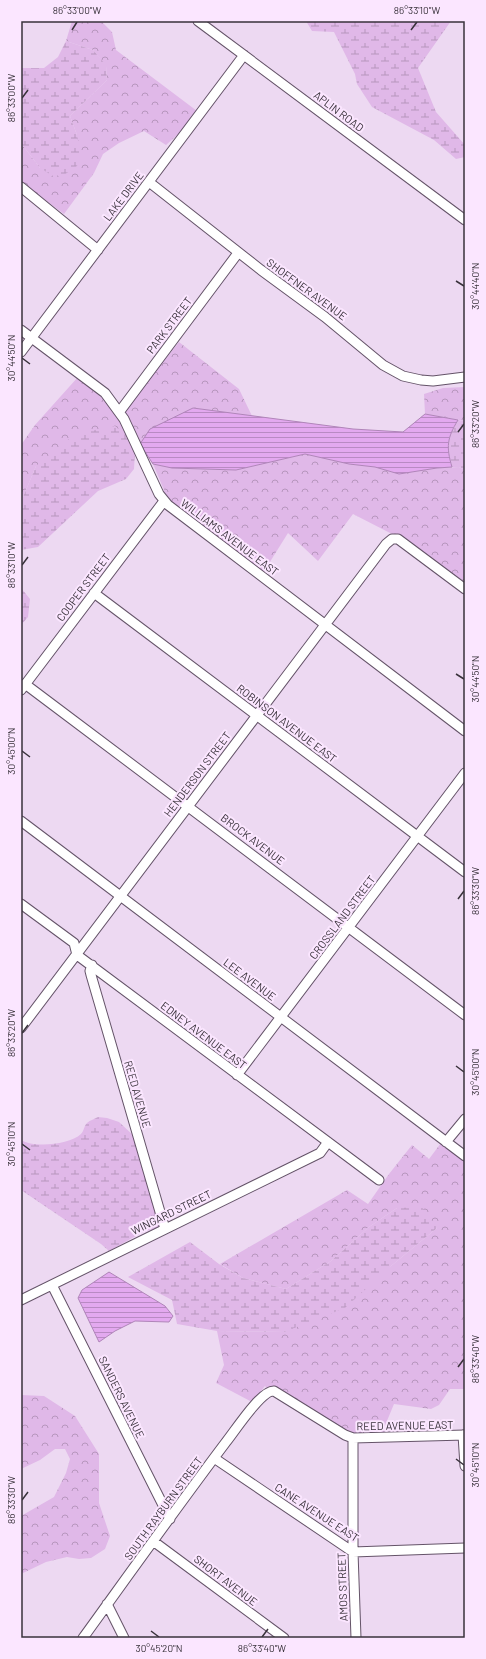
<svg xmlns="http://www.w3.org/2000/svg" width="486" height="1659" font-family="Barlow,sans-serif">
<style>
.forest{fill:url(#forest-crowns)}
.wetland{fill:url(#wetland-marsh)}
.water{fill:url(#water-rules);stroke:#b085b9}
.lines{fill:none;stroke-linecap:round;stroke-linejoin:round}
.minor-casing{stroke:#645368;stroke-width:11}
.minor{stroke:#fff;stroke-width:9}
.ticks{fill:none;stroke:#39323b;stroke-width:1.5}
.labels{text-anchor:middle;dominant-baseline:central;stroke-width:4;stroke-linejoin:round;paint-order:stroke}
.street-label{font-size:11px;fill:#39323b;stroke:#fbe6ff}
.neatline{fill:none;stroke:#39323b;stroke-width:1.5}
.ticks-label{font-size:10px;text-anchor:middle;fill:#39323b}
</style>
<defs>
<pattern id="forest-crowns" width="20" height="18" patternUnits="userSpaceOnUse"><rect width="20" height="18" fill="#e0b8e8"/><path d="M2 6a3 3 0 1 1 6 0M12 15a3 3 0 1 1 6 0" fill="none" stroke="#b796bd"/></pattern>
<pattern id="wetland-marsh" width="20" height="14" patternUnits="userSpaceOnUse"><rect width="20" height="14" fill="#e0b8e8"/><path d="M1 5h8M5 5V1M11 12h8M15 12V8" fill="none" stroke="#b796bd"/></pattern>
<pattern id="water-rules" width="6" height="5" patternUnits="userSpaceOnUse"><rect width="6" height="5" fill="#e3a9ef"/><path d="M0 2.5h6" fill="none" stroke="#b98ac3"/></pattern>
</defs>
<rect width="100%" height="100%" fill="#edd9f2"/>
<path class="forest" d="M72,21H101L112,32L116,50L197,111L185,128L166,145L144,131L119,143L103,154L94,173L64,214L21,182V143L40,168L77,135L70,116L107,80L106,66L93,50L66,41Z
M179,342L239,389L252,416L193,408L140,444L124,411Z
M78,377C103,397 115,408 128,438L36,466L21,502V445L35,425Z
M465,387V421L425,414L424,394L443,388Z
M305,454L349,464L375,467L399,474L437,468L459,467L465,470V582L397,534H392L353,514L318,561L288,533L263,573L165,497L164,490L153,464L172,468L236,470Z
M441,1143L465,1161V1389H450L439,1405L431,1409L394,1404L384,1428L385,1434H354L347,1432L277,1387L267,1388L265,1386L252,1402L216,1383L224,1365L217,1331L284,1332L391,1266L437,1228L397,1208L369,1227L331,1261L286,1289L243,1278L220,1264L347,1190L368,1204L389,1174L412,1145L429,1159Z
M21,1395L44,1396L75,1416L99,1454V1503L110,1536L105,1549L91,1558L79,1559L67,1557L46,1562L21,1574V1516L54,1497L66,1473L70,1459L65,1449H55L40,1460L21,1469Z"/>
<path class="wetland" d="M306,21H451L418,68L436,112L465,145V157L456,159L434,140L372,107L357,84L355,74L334,32L312,31Z
M66,41L93,50L106,65L107,80L70,116L77,135L81,156L77,166L64,175L53,176L40,168L21,143V68H44L58,57Z
M458,420L465,421V470L459,467H452C446,447 447,438 458,420Z
M115,426L128,438L135,452L134,469L126,479L98,491L38,547L21,550V502L36,466L75,434Z
M21,588L30,599L28,617L21,625Z
M98,1117L107,1118L119,1122L134,1136L160,1227L143,1232L109,1251L101,1244L21,1190V1140C34,1148 69,1145 81,1134C84,1131 84,1126 87,1123C90,1120 95,1119 98,1117Z
M422,1207L437,1228L391,1266L345,1308L284,1332L217,1331L177,1324L172,1300L128,1277L190,1242L219,1264L243,1278L286,1289L331,1261L369,1227L397,1208Z"/>
<path class="water" d="M193,408L353,429L403,432L425,414L458,420C447,438 446,447 452,467L437,468L399,474L375,467L349,464L305,454L236,470L172,468L153,464L140,444L150,429Z
M109,1272L165,1306L173,1316L169,1322L135,1321L115,1331L99,1342L78,1298L82,1290Z"/>
<g class="lines">
<defs>
<path id="minor" d="M198,21L465,220
M149,182L261,270L325,317L383,365L403,376L421,380L433,381L465,377
M21,187L98,250
M21,330L105,393L124,419L159,494L168,505L465,731
M21,352L244,55
M120,411L238,253
M94,593L465,872
M25,684L465,1015
M21,690L164,501
M21,821L465,1156
M21,904L74,943L77,955L379,1180
M92,965L90,971L91,975L165,1229
M21,1028L386,544L392,539H398L465,589
M237,1075L465,773
M446,1142L465,1119
M52,1285L170,1519
M21,1300L320,1153L328,1142
M463,1435L465,1466
M353,1438V1552L356,1638
M214,1458L353,1552L465,1548
M153,1541L284,1638
M107,1604L124,1638
M83,1638C130,1573 177,1507 226,1442C235,1431 261,1390 274,1391L345,1435L353,1438L465,1435"/>
</defs>
<use href="#minor" class="minor-casing"/>
<use href="#minor" class="minor"/>
</g>
<path class="ticks" d="M72,30L77,22M411,30L417,22M22,98L28,90M456,281L464,286M22,358L30,364M458,432L464,424M22,565L28,557M456,674L464,679M22,751L30,757M458,899L464,891M22,1033L28,1025M456,1066L464,1072M22,1144L30,1150M458,1367L464,1359M456,1459L464,1465M22,1500L28,1492M151,1631L159,1637M262,1637L268,1629"/>
<g class="labels">
<g class="street-label">
<text transform="translate(339 111) rotate(37)">APLIN ROAD</text>
<text transform="translate(123 196) rotate(-53)">LAKE DRIVE</text>
<text transform="translate(307 289) rotate(36)">SHOFFNER AVENUE</text>
<text transform="translate(169 325) rotate(-53)">PARK STREET</text>
<text transform="translate(230 537) rotate(37)">WILLIAMS AVENUE EAST</text>
<text transform="translate(83 587) rotate(-53)">COOPER STREET</text>
<text transform="translate(287 723) rotate(37)">ROBINSON AVENUE EAST</text>
<text transform="translate(197 774) rotate(-53)">HENDERSON STREET</text>
<text transform="translate(253 839) rotate(37)">BROCK AVENUE</text>
<text transform="translate(342 917) rotate(-53)">CROSSLAND STREET</text>
<text transform="translate(250 979) rotate(37)">LEE AVENUE</text>
<text transform="translate(204 1035) rotate(37)">EDNEY AVENUE EAST</text>
<text transform="translate(138 1094) rotate(74)">REED AVENUE</text>
<text transform="translate(171 1212) rotate(-26)">WINGARD STREET</text>
<text transform="translate(122 1397) rotate(64)">SANDERS AVENUE</text>
<text transform="translate(405 1425) rotate(-1)">REED AVENUE EAST</text>
<text transform="translate(163 1508) rotate(-54)">SOUTH RAYBURN STREET</text>
<text transform="translate(317 1512) rotate(33)">CANE AVENUE EAST</text>
<text transform="translate(226 1580) rotate(37)">SHORT AVENUE</text>
<text transform="translate(342 1587) rotate(-92)">AMOS STREET</text>
</g>
</g>
<rect width="486" height="1659" fill="none" stroke="#fbe6ff" stroke-width="44"/>
<rect x="22" y="22" width="442" height="1615" class="neatline"/>
<g class="ticks-label">
<text x="77" y="14">86°33'00"W</text>
<text x="417" y="14">86°33'10"W</text>
<text transform="translate(11 98) rotate(-90)" y="4">86°33'00"W</text>
<text transform="translate(475 286) rotate(-90)" y="4">30°44'40"N</text>
<text transform="translate(11 358) rotate(-90)" y="4">30°44'50"N</text>
<text transform="translate(475 424) rotate(-90)" y="4">86°33'20"W</text>
<text transform="translate(11 565) rotate(-90)" y="4">86°33'10"W</text>
<text transform="translate(475 679) rotate(-90)" y="4">30°44'50"N</text>
<text transform="translate(11 751) rotate(-90)" y="4">30°45'00"N</text>
<text transform="translate(475 891) rotate(-90)" y="4">86°33'30"W</text>
<text transform="translate(11 1033) rotate(-90)" y="4">86°33'20"W</text>
<text transform="translate(475 1072) rotate(-90)" y="4">30°45'00"N</text>
<text transform="translate(11 1144) rotate(-90)" y="4">30°45'10"N</text>
<text transform="translate(475 1359) rotate(-90)" y="4">86°33'40"W</text>
<text transform="translate(475 1465) rotate(-90)" y="4">30°45'10"N</text>
<text transform="translate(11 1500) rotate(-90)" y="4">86°33'30"W</text>
<text x="159" y="1652">30°45'20"N</text>
<text x="262" y="1652">86°33'40"W</text>
</g>
</svg>
